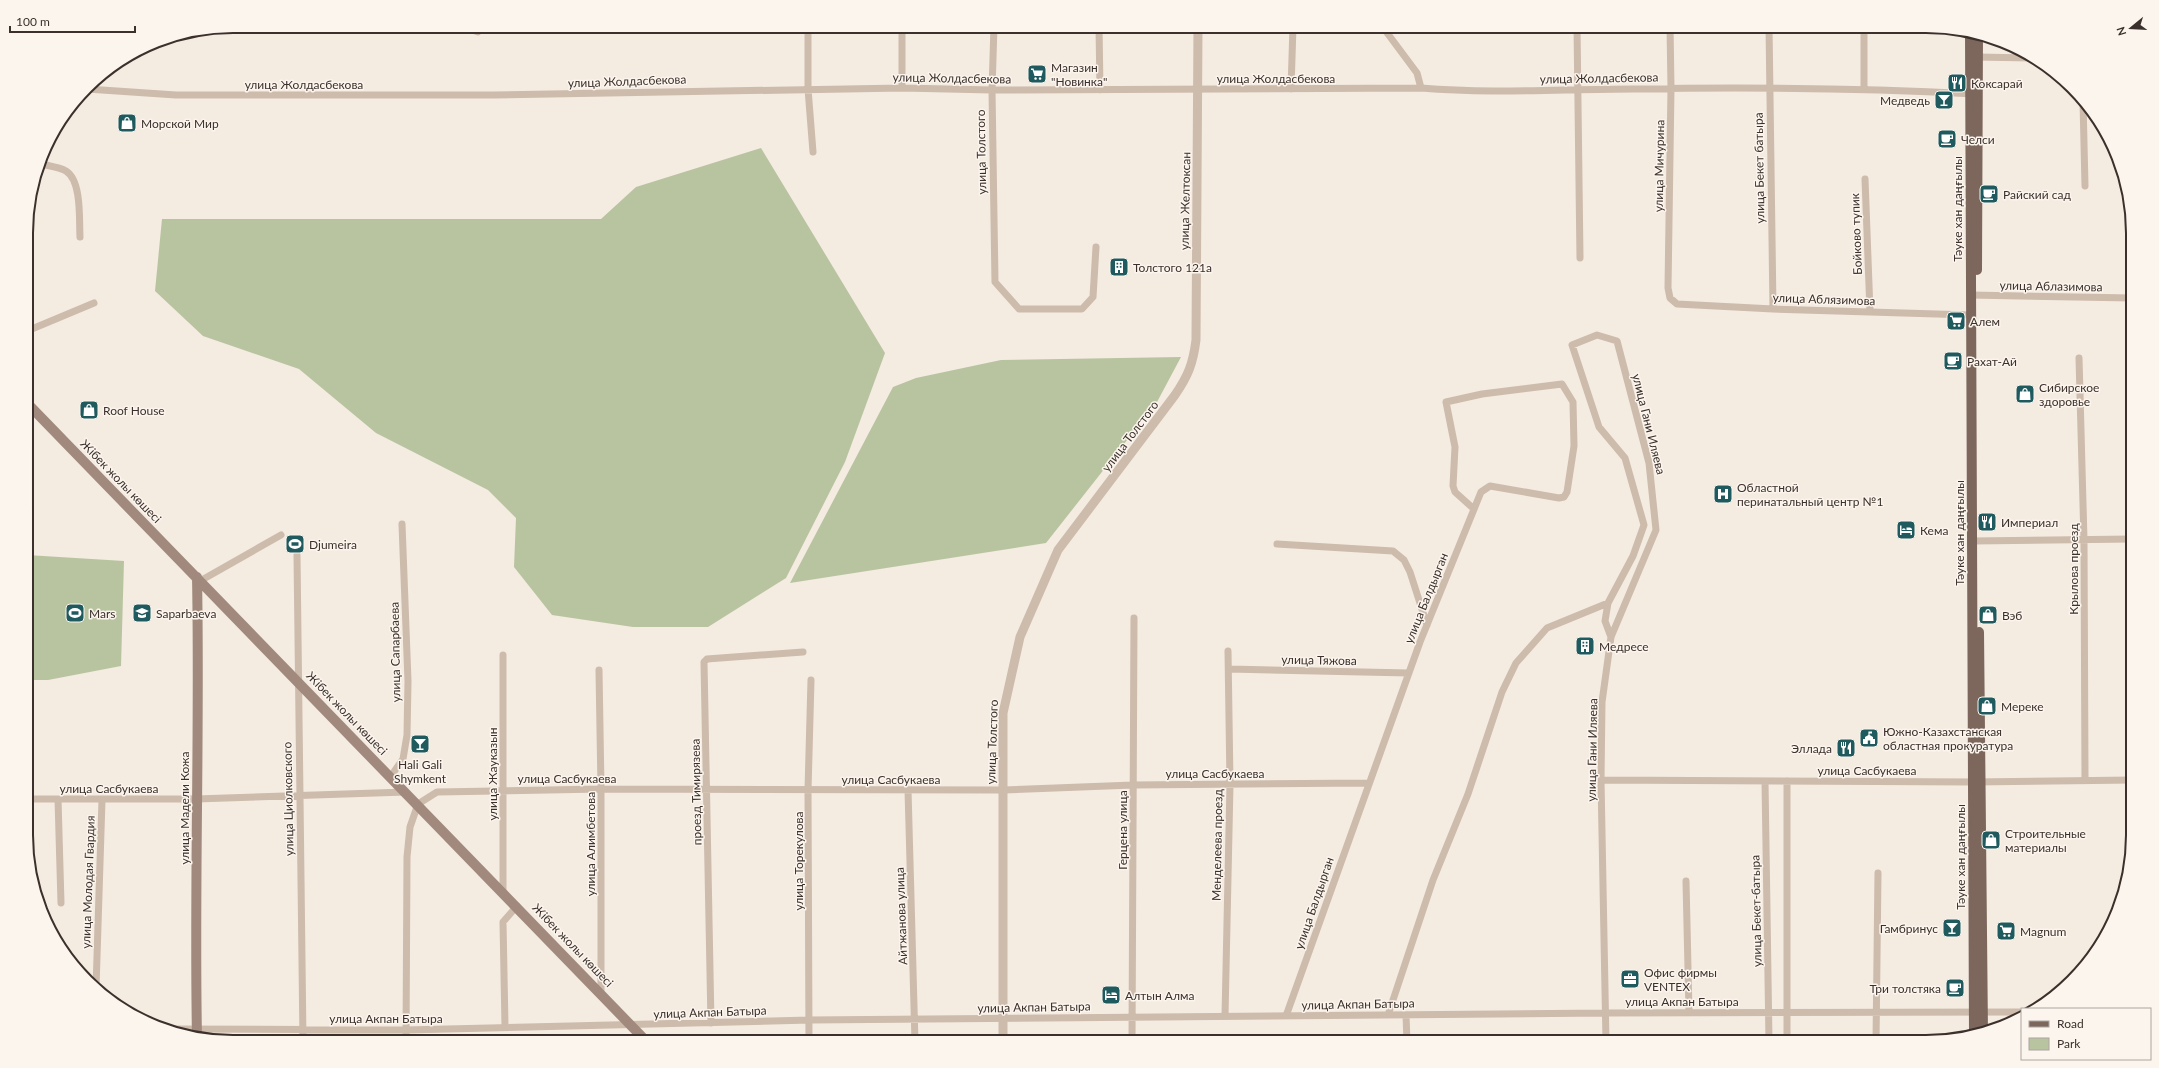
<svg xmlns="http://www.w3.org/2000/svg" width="2159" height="1068" font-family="Lato,sans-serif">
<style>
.green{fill:#b8c4a0}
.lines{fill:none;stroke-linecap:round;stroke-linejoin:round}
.minor{stroke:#cdbbac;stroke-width:7}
.tertiary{stroke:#cdbbac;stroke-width:9}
.secondary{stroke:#a18a7d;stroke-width:10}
.primary{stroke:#7d675c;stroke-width:10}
.labels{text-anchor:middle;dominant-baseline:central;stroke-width:3;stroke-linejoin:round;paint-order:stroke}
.poi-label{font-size:12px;fill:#3b302b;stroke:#fbf5ee;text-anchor:start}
.street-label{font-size:12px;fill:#3b302b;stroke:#fbf5ee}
.rim{fill:none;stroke:#3b302b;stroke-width:2}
</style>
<rect width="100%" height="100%" fill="#f4ebe1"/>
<path class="green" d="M761,148L885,353L845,462L786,578L708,627H633L552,615L514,567L516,518L488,490L376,433L299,369L203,336L155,291L162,219H601L636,187Z
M1181,357L1157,402L1046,543L790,583L893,387L916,378L1001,360Z
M27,555L124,561L121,666L48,680H27Z"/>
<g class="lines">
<path class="minor" d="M460,26L478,32
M808,26V89L813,152
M902,26V88
M994,26L992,90L995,282L1019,309H1082L1093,297L1096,247
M1099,26L1100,90
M1382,26L1417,73L1421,88
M1577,26L1580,258
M1670,26L1671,88L1668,288L1670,298L1677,304L1773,309L1970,315
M1769,26L1773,309
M594,29V26
M1975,57L2032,58
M1864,88V26
M87,89L176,95H493L902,88L992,90L1421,88C1492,94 1562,89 1633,89C1747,87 1861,88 1975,94
M1291,89L1293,26
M2083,101L2085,186
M41,164C49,166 59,167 66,171C82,181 79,220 80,237
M1865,179L1870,312
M1970,295L2132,298
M27,331L94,303
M2079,358L2084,540L2085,779
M1973,541L2132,539
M1277,544L1393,551L1404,560L1410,572L1427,625
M297,555L303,1042
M200,581L281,535
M1229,669L1409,673
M599,670L601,789V994
M391,776L403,759L407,735L408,681L402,524
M1601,780L1973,782L2133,780
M1765,781L1769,1042
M908,790L915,1042
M28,799H196L406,792
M58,799L61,903
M1686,881L1689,1012
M503,892V655
M96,988L102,800
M1388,1015L1433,880L1468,794L1502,692L1516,663L1547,628L1608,603
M1406,1015L1407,1042
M1225,1016L1230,784L1228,651
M1286,1016L1420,642L1481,492L1490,486L1559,498L1564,497L1567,492L1574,446L1573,402L1562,384L1482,394L1446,402L1455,447L1453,486L1455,492L1474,509
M711,1023L704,662L707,659L803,652
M505,1026L503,922L517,906
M167,1029L406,1030L810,1020L1606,1013L2022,1012
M406,1042L407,857L410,827L418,804L437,792L601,789L1003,790L1133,785L1368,783
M809,1042L808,790L811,680
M1132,1042L1134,618
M1606,1042L1601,780L1602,702L1611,637L1656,530L1649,463L1617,341L1597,335L1572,345L1599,427L1625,458L1644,525L1633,556L1608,603L1605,621L1611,637
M1787,1042V781
M1876,1042L1878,873"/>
<path class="tertiary" d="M1003,1042V713L1020,637L1058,550L1175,395C1188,376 1193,364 1196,340L1198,26"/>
<path class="secondary" d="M27,403L647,1042
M197,577C200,731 194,885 197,1038"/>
<path class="primary" d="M1970,31L1974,1035
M1977,270L1978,34
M1979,632L1983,1033"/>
</g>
<defs>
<symbol id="supermarket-square" viewBox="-11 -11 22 22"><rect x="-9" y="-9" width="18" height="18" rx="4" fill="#1f5a5e" stroke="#fbf5ee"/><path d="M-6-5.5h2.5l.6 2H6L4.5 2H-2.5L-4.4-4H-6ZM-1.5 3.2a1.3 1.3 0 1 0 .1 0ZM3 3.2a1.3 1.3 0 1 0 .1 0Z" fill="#fff"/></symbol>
<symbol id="restaurant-square" viewBox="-11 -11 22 22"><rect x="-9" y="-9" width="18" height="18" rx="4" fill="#1f5a5e" stroke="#fbf5ee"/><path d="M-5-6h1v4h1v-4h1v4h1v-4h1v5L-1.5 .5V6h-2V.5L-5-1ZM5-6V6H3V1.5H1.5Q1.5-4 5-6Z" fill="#fff"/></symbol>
<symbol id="bar-square" viewBox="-11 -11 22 22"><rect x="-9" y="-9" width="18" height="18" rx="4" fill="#1f5a5e" stroke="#fbf5ee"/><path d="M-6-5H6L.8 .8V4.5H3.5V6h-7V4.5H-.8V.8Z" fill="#fff"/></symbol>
<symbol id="shop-square" viewBox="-11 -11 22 22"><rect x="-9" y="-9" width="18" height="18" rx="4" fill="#1f5a5e" stroke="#fbf5ee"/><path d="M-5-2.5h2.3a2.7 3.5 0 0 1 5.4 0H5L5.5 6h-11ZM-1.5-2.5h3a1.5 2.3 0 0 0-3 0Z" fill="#fff"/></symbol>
<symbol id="cafe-square" viewBox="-11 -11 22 22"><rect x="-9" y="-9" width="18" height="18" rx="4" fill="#1f5a5e" stroke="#fbf5ee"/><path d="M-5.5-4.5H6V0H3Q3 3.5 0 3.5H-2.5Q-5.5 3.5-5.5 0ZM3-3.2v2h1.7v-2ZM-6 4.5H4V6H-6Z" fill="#fff"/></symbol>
<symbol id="building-square" viewBox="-11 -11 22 22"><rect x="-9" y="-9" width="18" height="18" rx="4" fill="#1f5a5e" stroke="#fbf5ee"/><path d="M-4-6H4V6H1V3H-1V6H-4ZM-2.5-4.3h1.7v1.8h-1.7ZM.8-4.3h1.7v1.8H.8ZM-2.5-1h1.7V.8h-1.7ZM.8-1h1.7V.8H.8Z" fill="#fff"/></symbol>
<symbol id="hospital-square" viewBox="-11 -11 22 22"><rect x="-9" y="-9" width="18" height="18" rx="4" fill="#1f5a5e" stroke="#fbf5ee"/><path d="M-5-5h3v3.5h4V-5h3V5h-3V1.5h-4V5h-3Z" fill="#fff"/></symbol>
<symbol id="hotel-square" viewBox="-11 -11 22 22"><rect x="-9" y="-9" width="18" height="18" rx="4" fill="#1f5a5e" stroke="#fbf5ee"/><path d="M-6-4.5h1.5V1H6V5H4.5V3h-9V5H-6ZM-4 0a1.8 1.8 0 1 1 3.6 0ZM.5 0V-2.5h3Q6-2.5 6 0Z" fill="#fff"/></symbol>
<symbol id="stadium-square" viewBox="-11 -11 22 22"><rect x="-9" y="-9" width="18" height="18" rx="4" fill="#1f5a5e" stroke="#fbf5ee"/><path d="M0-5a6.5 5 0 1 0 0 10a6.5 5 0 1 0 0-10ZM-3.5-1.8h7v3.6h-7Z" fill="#fff"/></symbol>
<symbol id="university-square" viewBox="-11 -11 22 22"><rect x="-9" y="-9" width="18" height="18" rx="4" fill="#1f5a5e" stroke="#fbf5ee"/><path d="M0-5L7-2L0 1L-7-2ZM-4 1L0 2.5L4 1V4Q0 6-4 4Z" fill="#fff"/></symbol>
<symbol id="civic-square" viewBox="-11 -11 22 22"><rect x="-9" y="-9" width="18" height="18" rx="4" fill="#1f5a5e" stroke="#fbf5ee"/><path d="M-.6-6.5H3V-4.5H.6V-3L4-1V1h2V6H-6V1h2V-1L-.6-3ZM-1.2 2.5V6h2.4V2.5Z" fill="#fff"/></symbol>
<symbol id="office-square" viewBox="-11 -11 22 22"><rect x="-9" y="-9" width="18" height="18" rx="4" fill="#1f5a5e" stroke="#fbf5ee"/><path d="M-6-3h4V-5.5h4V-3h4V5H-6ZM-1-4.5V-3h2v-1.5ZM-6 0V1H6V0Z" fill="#fff"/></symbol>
</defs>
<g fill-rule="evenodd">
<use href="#supermarket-square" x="1026" y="63" width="22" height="22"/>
<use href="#restaurant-square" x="1946" y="72" width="22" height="22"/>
<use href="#bar-square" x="1933" y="89" width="22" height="22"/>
<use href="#shop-square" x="116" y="112" width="22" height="22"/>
<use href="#cafe-square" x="1936" y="128" width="22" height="22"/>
<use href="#cafe-square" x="1978" y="183" width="22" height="22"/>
<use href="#building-square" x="1108" y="256" width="22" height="22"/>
<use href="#supermarket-square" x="1945" y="310" width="22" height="22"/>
<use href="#cafe-square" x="1942" y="350" width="22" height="22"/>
<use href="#shop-square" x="2014" y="383" width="22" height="22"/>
<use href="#shop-square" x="78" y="399" width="22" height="22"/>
<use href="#hospital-square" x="1712" y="483" width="22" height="22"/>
<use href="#restaurant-square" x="1976" y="511" width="22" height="22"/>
<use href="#hotel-square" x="1895" y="519" width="22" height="22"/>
<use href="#stadium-square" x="284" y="533" width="22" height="22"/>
<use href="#stadium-square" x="64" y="602" width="22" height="22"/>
<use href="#university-square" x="131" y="602" width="22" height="22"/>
<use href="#shop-square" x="1977" y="604" width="22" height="22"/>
<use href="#building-square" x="1574" y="635" width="22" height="22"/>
<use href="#shop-square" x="1976" y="695" width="22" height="22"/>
<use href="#civic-square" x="1858" y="727" width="22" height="22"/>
<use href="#bar-square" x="409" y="733" width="22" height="22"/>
<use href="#restaurant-square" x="1835" y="737" width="22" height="22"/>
<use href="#shop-square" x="1980" y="829" width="22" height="22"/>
<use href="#bar-square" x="1941" y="917" width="22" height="22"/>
<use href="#supermarket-square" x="1995" y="920" width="22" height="22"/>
<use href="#office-square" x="1619" y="968" width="22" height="22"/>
<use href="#cafe-square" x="1944" y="977" width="22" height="22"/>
<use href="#hotel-square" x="1100" y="984" width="22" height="22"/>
</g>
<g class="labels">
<g class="poi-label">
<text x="1051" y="67">Магазин<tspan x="1051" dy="14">"Новинка"</tspan></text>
<text x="1971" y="83">Коксарай</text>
<text x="1930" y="100" text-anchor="end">Медведь</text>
<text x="141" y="123">Морской Мир</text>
<text x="1961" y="139">Челси</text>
<text x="2003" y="194">Райский сад</text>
<text x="1133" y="267">Толстого 121а</text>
<text x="1970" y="321">Алем</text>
<text x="1967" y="361">Рахат-Ай</text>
<text x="2039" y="387">Сибирское<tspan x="2039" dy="14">здоровье</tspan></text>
<text x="103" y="410">Roof House</text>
<text x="1737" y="487">Областной<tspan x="1737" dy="14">перинатальный центр №1</tspan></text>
<text x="2001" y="522">Империал</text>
<text x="1920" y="530">Кема</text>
<text x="309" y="544">Djumeira</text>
<text x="89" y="613">Mars</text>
<text x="156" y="613">Saparbaeva</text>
<text x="2002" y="615">Вэб</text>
<text x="1599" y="646">Медресе</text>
<text x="2001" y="706">Мереке</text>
<text x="1883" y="731">Южно-Казахстанская<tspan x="1883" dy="14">областная прокуратура</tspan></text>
<text x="1832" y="748" text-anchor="end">Эллада</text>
<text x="420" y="764" text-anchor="middle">Hali Gali<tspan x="420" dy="14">Shymkent</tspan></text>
<text x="2005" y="833">Строительные<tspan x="2005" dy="14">материалы</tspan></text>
<text x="1938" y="928" text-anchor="end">Гамбринус</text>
<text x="2020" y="931">Magnum</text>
<text x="1644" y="972">Офис фирмы<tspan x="1644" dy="14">VENTEX</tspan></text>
<text x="1941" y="988" text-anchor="end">Три толстяка</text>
<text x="1125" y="995">Алтын Алма</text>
</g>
<g class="street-label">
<text transform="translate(952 78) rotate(1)">улица Жолдасбекова</text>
<text x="1276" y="78">улица Жолдасбекова</text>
<text transform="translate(1599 78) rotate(-1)">улица Жолдасбекова</text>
<text transform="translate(627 81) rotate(-2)">улица Жолдасбекова</text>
<text x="304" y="84">улица Жолдасбекова</text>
<text transform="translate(981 152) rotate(-91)">улица Толстого</text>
<text transform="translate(1659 166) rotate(-89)">улица Мичурина</text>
<text transform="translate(1759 168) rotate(-91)">улица Бекет батыра</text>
<text transform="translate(1185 201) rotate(-89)">улица Желтоксан</text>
<text transform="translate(1957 209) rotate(-90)">Тәуке хан даңғылы</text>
<text transform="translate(1856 234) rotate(-92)">Бойково тупик</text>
<text transform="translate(2051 286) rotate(1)">улица Аблазимова</text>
<text transform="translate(1824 299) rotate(2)">улица Аблязимова</text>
<text transform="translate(1649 424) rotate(76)">улица Гани Иляева</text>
<text transform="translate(1130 436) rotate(-53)">улица Толстого</text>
<text transform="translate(121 481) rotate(46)">Жібек жолы көшесі</text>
<text transform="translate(1959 533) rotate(-90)">Тәуке хан даңғылы</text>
<text transform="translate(2073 569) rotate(-90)">Крылова проезд</text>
<text transform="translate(1426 598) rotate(-68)">улица Балдырган</text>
<text transform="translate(395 652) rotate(-91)">улица Сапарбаева</text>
<text transform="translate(1319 660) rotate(1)">улица Тяжова</text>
<text transform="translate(347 713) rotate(46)">Жібек жолы көшесі</text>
<text transform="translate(992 742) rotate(-88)">улица Толстого</text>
<text transform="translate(1592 750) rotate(-89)">улица Гани Иляева</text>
<text x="1867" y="770">улица Сасбукаева</text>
<text x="1215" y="773">улица Сасбукаева</text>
<text transform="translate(492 774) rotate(-90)">улица Жауказын</text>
<text x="567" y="778">улица Сасбукаева</text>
<text x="891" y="779">улица Сасбукаева</text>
<text x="109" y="788">улица Сасбукаева</text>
<text transform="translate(696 792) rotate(-91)">проезд Тимирязева</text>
<text transform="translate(288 799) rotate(-91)">улица Циолковского</text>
<text transform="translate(184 808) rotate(-90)">улица Мадели Кожа</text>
<text transform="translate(1122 830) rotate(-90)">Герцена улица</text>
<text transform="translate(590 844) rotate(-90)">улица Алимбетова</text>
<text transform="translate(1217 845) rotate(-89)">Менделеева проезд</text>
<text transform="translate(1960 857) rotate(-90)">Тәуке хан даңғылы</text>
<text transform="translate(798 861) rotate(-90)">улица Торекулова</text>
<text transform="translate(88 882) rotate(-88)">улица Молодая Гвардия</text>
<text transform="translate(1314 903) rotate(-71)">улица Балдырган</text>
<text transform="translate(1756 911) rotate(-91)">улица Бекет-батыра</text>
<text transform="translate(901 916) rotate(-92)">Айтжанова улица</text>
<text transform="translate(573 945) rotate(46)">Жібек жолы көшесі</text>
<text x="1682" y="1001">улица Акпан Батыра</text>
<text transform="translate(1358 1004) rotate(-1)">улица Акпан Батыра</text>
<text transform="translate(1034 1007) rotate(-1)">улица Акпан Батыра</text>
<text transform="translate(710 1012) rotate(-2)">улица Акпан Батыра</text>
<text x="386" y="1018">улица Акпан Батыра</text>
</g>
</g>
<path d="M0 0H2159V1068H0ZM233 33H1926A200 200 0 0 1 2126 233V835A200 200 0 0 1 1926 1035H233A200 200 0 0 1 33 835V233A200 200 0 0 1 233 33Z" fill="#fbf5ee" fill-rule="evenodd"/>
<path class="rim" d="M233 33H1926A200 200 0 0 1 2126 233V835A200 200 0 0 1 1926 1035H233A200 200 0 0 1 33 835V233A200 200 0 0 1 233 33Z"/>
<rect x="2021" y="1008" width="130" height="52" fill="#fbf5ee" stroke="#aea6a0"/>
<rect x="2029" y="1021" width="20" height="6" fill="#7d675c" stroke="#aea6a0"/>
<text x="2057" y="1028" font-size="12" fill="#3b302b">Road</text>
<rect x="2029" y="1038" width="20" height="12" fill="#b8c4a0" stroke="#aea6a0"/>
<text x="2057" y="1048" font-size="12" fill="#3b302b">Park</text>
<g transform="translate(2131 28) rotate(252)" stroke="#fbf5ee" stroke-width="3" paint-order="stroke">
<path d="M0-3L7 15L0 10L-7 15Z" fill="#3b302b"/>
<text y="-6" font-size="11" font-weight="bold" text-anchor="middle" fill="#3b302b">N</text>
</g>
<path d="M10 26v6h125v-6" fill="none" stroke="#3b302b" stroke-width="2"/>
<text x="16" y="26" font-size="12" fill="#3b302b" stroke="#fbf5ee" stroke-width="3" paint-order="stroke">100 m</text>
</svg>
